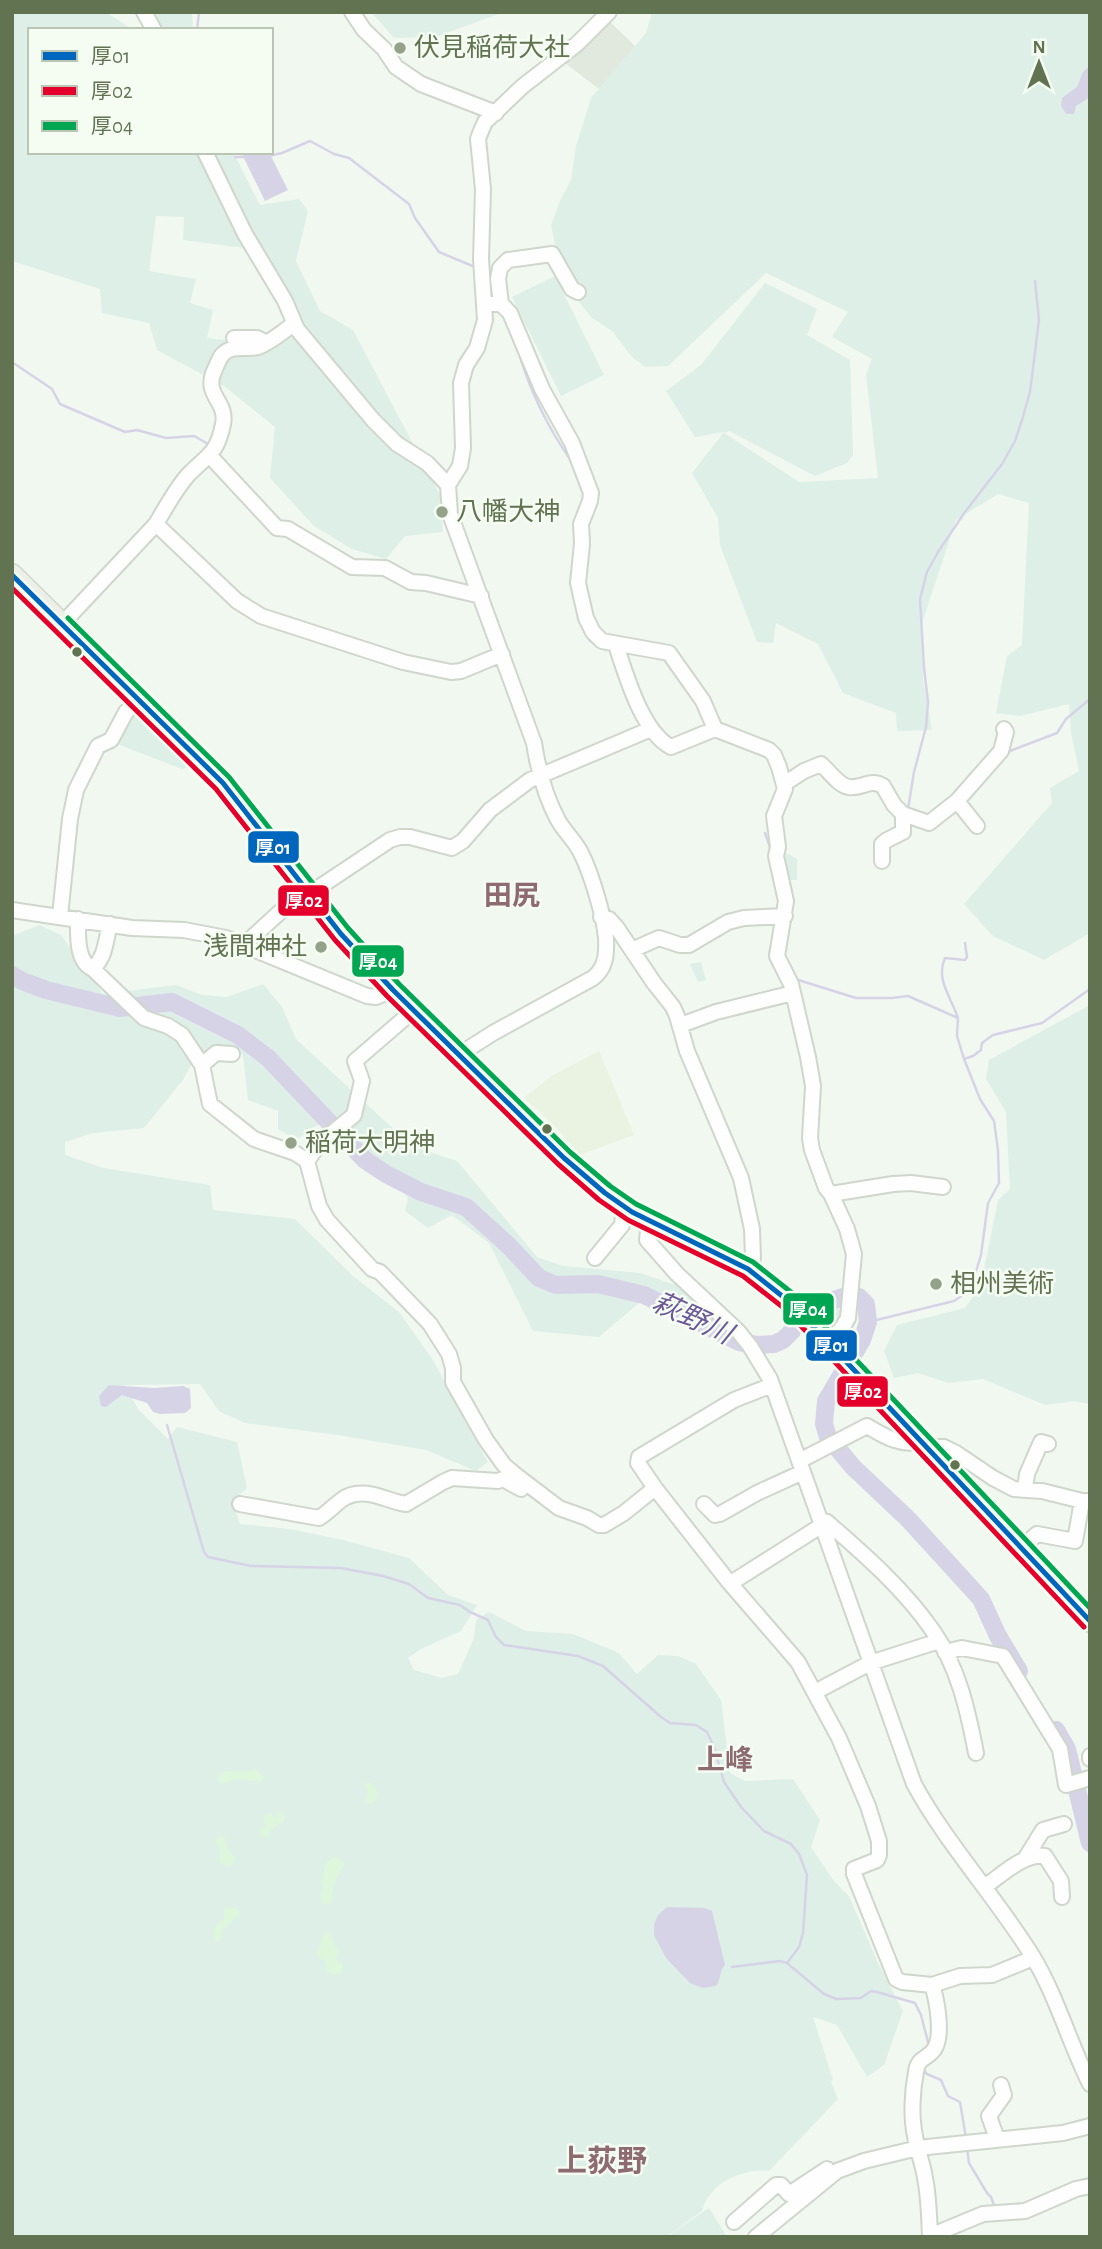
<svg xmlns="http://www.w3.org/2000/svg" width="1102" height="2249" font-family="'Alegreya Sans','Noto Sans JP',sans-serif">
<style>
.commercial{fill:#eaf3e2}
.industrial{fill:#e1e8dd}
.green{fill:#ddefe7;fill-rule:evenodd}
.sand{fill:#def6dc}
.water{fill:#d7d3e6}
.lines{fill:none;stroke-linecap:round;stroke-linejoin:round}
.stream{stroke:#d7d3e6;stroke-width:2.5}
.river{stroke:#d7d3e6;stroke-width:18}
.minor-casing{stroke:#cfd6cc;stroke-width:18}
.highway-casing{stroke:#cfd6ca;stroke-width:24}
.minor{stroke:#fdfefd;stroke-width:14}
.highway{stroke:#ecf0e8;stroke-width:21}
.bus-1-casing{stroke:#f5fdf3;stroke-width:10}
.bus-2-casing{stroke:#f5fdf3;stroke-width:10}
.bus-3-casing{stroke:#f5fdf3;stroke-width:10}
.bus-1{stroke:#0065bd;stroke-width:5}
.bus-2{stroke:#e4002b;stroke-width:5}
.bus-3{stroke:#00a651;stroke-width:5}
.poi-dot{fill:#94a289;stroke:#f5fdf3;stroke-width:2.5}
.bus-dot{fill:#627352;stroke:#f5fdf3;stroke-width:2.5}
.labels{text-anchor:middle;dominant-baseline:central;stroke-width:5;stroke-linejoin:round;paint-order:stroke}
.poi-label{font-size:26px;fill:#627352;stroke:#f5fdf3;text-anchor:start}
.neighbourhood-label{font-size:28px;font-weight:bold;fill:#8e6a71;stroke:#f5fdf3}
.water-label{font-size:28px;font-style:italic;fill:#6c5898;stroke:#f5fdf3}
.quarter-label{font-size:30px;font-weight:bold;fill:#8e6a71;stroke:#f5fdf3}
.line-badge{stroke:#f5fdf3;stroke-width:2.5}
.badge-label{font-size:19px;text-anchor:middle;font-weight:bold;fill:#fff}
</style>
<rect width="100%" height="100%" fill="#f1f8f0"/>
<path class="commercial" d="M599,1051L634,1135L580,1155L556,1127L524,1098L551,1076Z"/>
<path class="industrial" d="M610,22L635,46L599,89L564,62Z"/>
<path class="green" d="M12,12H106L133,30H30V152H233L260,205L299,199L308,211L296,261L320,311L353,330L440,495L443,532L405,536L386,559L352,549L314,526L270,478L275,427L224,386L157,350L149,323L102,313L100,289L12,261ZM156,216L184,217L183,240L244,248L288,322L258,344L207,338L213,310L190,303L196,279L149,271Z
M155,12H192L193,30H162Z
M371,12H504L436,37L394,38Z
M652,12H1090V933L1044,960L993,936L964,904L1052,803L1050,788L1079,771L1071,733L1069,704L1020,716L996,713L1007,656L1022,645L1029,503L998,494L956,520L922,623L923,680L932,730L897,731L896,713L843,693L818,644L776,623L773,643L757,642L720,545L718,518L692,473L724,432L695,437L666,391L701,365L765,283L817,309L807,335L850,360L853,455L847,463L815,476L729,431L724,433L799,482L878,478L866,375L872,359L832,337L848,312L766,273L668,366L645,367L632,357L612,331L592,318L574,296L556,250L551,225L560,201L571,180L576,146L591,98L646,33Z
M555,276L604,375L561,396L512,297Z
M136,708L191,766L182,769L112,742Z
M783,851L797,859V880H787L783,870Z
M39,925L61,935L103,994L176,985L202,995L227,997L263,984L282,1007L296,1039L412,1146L457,1161L537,1257L563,1266L640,1273L687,1289L710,1314L691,1311L673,1302H640L599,1337L533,1331L489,1243L452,1215L428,1228L405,1211L408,1198L382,1163L319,1124L296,1140L278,1129V1111L248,1100L243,1055L224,1044L191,1065L183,1080L144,1128L93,1133L65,1142V1155L104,1168L210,1185L213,1210L295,1219L353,1276L399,1312L433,1360L468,1427L488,1462L476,1471L426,1450L338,1435L245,1423L219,1411L200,1384L125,1385L138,1409L168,1439L177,1427L237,1442L247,1488L232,1501L240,1524L290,1529L343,1540L409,1558L448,1595L477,1605L461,1631L421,1649L408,1658L414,1670L442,1678L458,1674L474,1638L476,1620L489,1612L526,1631L573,1634L619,1653L637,1674L658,1655L678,1656L696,1664L721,1700L730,1773L745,1781L793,1779L820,1820L811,1847L834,1881L849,1896L878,1963L903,2011L884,2065L867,2077L837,2025L813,2017L833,2080L831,2082L838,2099L769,2171C743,2168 709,2183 702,2211L666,2237H12V936Z
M701,962L706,980L698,982L690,964Z
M1090,1005V1404L1074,1401L1045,1405L983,1379L948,1383L918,1373L894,1378L884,1351L897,1325L965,1308L981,1285L998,1200L1010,1189L1006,1112L986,1079L989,1060Z
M837,1304H839L840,1312L844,1316L831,1332L817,1316Z
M709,2208L727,2237H669L672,2233Z"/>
<path class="sand" d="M255,1769L264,1776L261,1782L238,1779L222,1784L218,1780L219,1774C231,1768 243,1774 255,1769Z
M366,1783H371C377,1788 379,1794 375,1801L370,1804L365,1802L368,1792L365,1787Z
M280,1812L285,1815L283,1822L271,1829L268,1838L260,1836L259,1831L266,1826L263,1820L264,1815L271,1813L275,1818Z
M220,1836L225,1838L227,1848L235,1858L233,1864L228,1867L219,1862L221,1851L215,1840Z
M334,1857L345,1862L333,1886L332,1902L325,1905L320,1899L323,1891L321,1882L326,1863Z
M228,1907L238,1909L240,1913L223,1930L221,1940L215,1941C211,1933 216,1922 224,1919V1908Z
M327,1932L331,1933L334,1945L339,1949L336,1960L343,1965L342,1972L334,1975L327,1972L326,1961L317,1957V1954L324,1933Z"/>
<path class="water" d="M1090,65V97L1076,106L1074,114H1066L1061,106L1062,98L1077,87L1083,72Z
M241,152H269L288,190L265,201Z
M109,1385L154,1388L183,1386L190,1389L191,1408L185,1413L160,1414L153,1412L147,1403L122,1395L106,1407L101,1406L99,1396Z
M667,1907L704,1908L712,1911L725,1965C719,1971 721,1980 716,1986L703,1988L690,1983L666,1958L654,1935V1925L658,1915Z"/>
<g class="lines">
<path class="stream" d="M197,30L199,12
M269,156L282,153L310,141L334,154L349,158L409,204L415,218L439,252L475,267
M235,157H245
M517,346C528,387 548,428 572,462
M12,362L52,389L60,404L125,432L137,430L166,438L194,436L210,445
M336,550L352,559L369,561
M588,636L590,641L604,649L611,650
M991,770L995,769L1010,751L1057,733L1066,719L1090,699
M908,809L914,772L926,727L928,702L924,668L920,599L927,572L938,552L965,512L1002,464L1015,441L1022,420L1030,392L1039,320L1035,281
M765,833L771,850
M773,941C768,952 768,962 777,970
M795,979L856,998H892L908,996L958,1018L957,1036L964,1059L980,1099L994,1121L998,1150L999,1183L988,1203L981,1255L973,1281L966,1293L954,1301L868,1322
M958,1018C952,999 935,979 945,958L965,960L967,957L965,943
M964,1059L973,1056L981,1050L982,1043L993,1035L1042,1023L1090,989
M167,1425L204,1552L208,1557L251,1566L341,1568L383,1576L409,1584L428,1598L460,1605L470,1612L488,1620L496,1637L504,1645L578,1656L603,1666L661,1717L670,1723L696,1725L707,1732L714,1747L724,1782L741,1807L764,1831L791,1844L799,1854L807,1875L803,1933L799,1947L787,1963
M732,1967L780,1961L787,1963L824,1994L836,1999L861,1998L871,1991L877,1992L915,2003L921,2015L929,2046
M925,2066L924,2070L927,2074L941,2080L948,2096L960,2102L966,2138
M967,2148L969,2163L987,2193L991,2197L994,2205"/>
<path class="river" d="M12,975L22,981L46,990L120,1008L172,1002L238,1035L268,1058L365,1160L386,1174L421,1192L466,1207L508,1245L539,1278L556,1285L598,1284L644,1295L739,1342L757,1345L774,1344L783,1340L792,1331L796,1322L822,1304L846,1296L859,1297L866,1304L868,1322L862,1340L826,1401L824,1424L828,1437L853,1467L908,1519L981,1599L998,1636L1019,1671
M1056,1730L1067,1749L1090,1843"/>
<defs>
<path id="minor" d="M144,12L154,30
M352,12L364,30L384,49L396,67L421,84L496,113
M205,152L245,234L285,301L297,329L373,420L397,444L427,463L448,485
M484,304H501L510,313L542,389L572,443L591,493L590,501L581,524L582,544L578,583L586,618L593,632L602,641L669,653L703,701L715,729L769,750L774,755L779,767L785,789L774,816L778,847L776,856L786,901L777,956L791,984L808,1057L813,1086L810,1138L812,1150L826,1188L831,1194L847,1229L854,1254L848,1318L842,1328L829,1342
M501,304L498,279L500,268L508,260L552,254L572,289L578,292
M234,338H257L263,341
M210,456L277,528L288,529L352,567L385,568L411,582L426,583L481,596
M156,524C166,507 175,490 188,475C207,455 217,455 223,424C228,401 202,395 215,369C217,365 219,359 222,355C232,344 246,350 258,347C270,343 283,331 294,324
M62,624L156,524L237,601L261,616L403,662L451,672L461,671L502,654
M616,645C626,675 642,732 671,747L715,729
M784,784L804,771L821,764C828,770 839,786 849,787C862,789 870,778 883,786L894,805L903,814
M957,801L977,826
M882,861V844L887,840L903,832V814L929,823L957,801L1001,751L1006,732L1004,729
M309,894L390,840L400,837H410L452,848L463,841L490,810L530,780L651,729
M12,910L132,928L184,930L226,938L367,996L376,997L393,990
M60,916L70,819L76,790L98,746L111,740L126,712L139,700
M601,917L609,919L617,928L654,983L673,1007L677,1016L687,1051L741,1178L752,1229L753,1258L748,1269
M78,919C78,934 76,962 93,969L144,1018L168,1026L182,1035L202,1065L216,1053L232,1054
M244,945L305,889
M632,950L659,938L680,945H689L728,922L744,918L785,916
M93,969C106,955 105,943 110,924
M681,1025L716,1012L793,993
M460,1054L493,1033L593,978C602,971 606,961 606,949C608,926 591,872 580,851C574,840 564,831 558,820C545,796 538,769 534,743L450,514L448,485L460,466L463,448L461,383L466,365L477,348L485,320L481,259L483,189L478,139L481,131L485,122L523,86L577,44L609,12
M202,1065L210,1104L254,1139L295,1153L307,1161L319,1206L327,1220L372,1269L380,1272L430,1324L449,1354L453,1368V1382L486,1440L504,1465L517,1476L559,1508L587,1518L599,1525H604L624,1513L655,1488
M307,1161L321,1142L354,1115L362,1081L355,1061L414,1010
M831,1194L893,1184L911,1183L943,1187
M649,1221L647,1240L677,1274L738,1331L750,1346L770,1379L914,1784C948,1846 996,1897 1033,1957C1057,1997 1069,2042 1090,2084
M595,1258L622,1225L623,1215L627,1209
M772,1385L734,1400L639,1457L638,1463L655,1488L728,1581L798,1662L839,1738L868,1806L879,1841V1855L877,1860L854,1869V1874L896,1979L902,1982L932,1985L960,1976L992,1975L1033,1958
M928,1447H944L956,1453L993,1478L1014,1489L1042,1491L1082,1501H1090
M799,1461L867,1426C884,1436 901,1447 922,1441
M1025,1489L1027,1474L1041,1442L1048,1444
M240,1504L319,1518C329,1512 337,1502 346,1497C367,1487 386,1501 406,1504L443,1482L452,1478L498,1481L503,1479L521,1489
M704,1504L715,1515L720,1514L757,1493L803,1472
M1021,1548L1037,1534L1075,1541L1082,1501
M731,1583L827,1522C865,1555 904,1589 933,1631C958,1666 968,1711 976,1753
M945,1652L962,1648L1003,1656L1060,1749L1066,1785L1090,1778
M815,1692L870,1663L939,1641
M1090,1756V1759
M1025,1859L1043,1830L1064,1824
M984,1887C1001,1876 1023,1853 1045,1856L1061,1881L1062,1897
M997,2139L989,2116L1004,2095L1001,2085
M734,2222L776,2185H781L789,2194L827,2169
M930,2236L983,2214L1025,2211L1076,2189L1090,2186
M756,2237L837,2171L864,2161L918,2148L1063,2133L1090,2126
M930,2237C929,2217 929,2198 925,2178C923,2164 917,2150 915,2136C911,2117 912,2092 916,2072C918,2056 929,2059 935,2048C943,2034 937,2000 932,1985"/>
<path id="highway" d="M12,575L223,783L341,934L393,990L564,1158L605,1193L632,1212L748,1269L791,1303L1090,1621"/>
</defs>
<use href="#minor" class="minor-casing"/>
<use href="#highway" class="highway-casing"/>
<use href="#minor" class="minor"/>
<use href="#highway" class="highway"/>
<defs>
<path id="bus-1" d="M12,575L223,783L341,934L393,990L564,1158L605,1193L632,1212L748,1269L791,1303L1090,1621"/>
<path id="bus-2" d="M12,588L216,789L335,940L387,996L558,1164L599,1200L628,1220L743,1276L785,1309L1084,1627"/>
<path id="bus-3" d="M68,618L229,777L348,928L399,984L570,1152L610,1186L636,1204L753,1262L796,1296L1090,1608"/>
</defs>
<use href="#bus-1" class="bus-1-casing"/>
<use href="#bus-2" class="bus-2-casing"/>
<use href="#bus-3" class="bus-3-casing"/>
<use href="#bus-1" class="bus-1"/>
<use href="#bus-2" class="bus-2"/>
<use href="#bus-3" class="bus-3"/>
</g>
<g class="poi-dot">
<circle cx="400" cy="48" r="7"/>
<circle cx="442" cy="512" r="7"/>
<circle cx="321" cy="947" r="7"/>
<circle cx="291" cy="1143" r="7"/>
<circle cx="936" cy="1284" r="7"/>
</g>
<g class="bus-dot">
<circle cx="77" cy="652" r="6"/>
<circle cx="547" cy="1129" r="6"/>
<circle cx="955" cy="1465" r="6"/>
</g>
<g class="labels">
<g class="poi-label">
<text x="414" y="48">伏見稲荷大社</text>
<text x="456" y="512">八幡大神</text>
<text x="307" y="947" text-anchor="end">浅間神社</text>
<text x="305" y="1143">稲荷大明神</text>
<text x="950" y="1284">相州美術</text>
</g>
<g class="neighbourhood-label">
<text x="512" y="897">田尻</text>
<text x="725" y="1761">上峰</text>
</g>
<g class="water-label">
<text transform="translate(692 1319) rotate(25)">萩野川</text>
</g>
<g class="quarter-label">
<text x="602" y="2162">上荻野</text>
</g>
</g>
<g class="line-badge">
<rect x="247" y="830" width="53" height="34" rx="7" fill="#0065bd"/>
<rect x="277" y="884" width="53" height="33" rx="7" fill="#e4002b"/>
<rect x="351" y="944" width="54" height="34" rx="7" fill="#00a651"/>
<rect x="782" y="1292" width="53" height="34" rx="7" fill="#00a651"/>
<rect x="805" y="1329" width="53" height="33" rx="7" fill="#0065bd"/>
<rect x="836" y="1375" width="53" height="33" rx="7" fill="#e4002b"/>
</g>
<g class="badge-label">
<text x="273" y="854">厚01</text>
<text x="304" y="907">厚02</text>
<text x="378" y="968">厚04</text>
<text x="808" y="1316">厚04</text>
<text x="831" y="1352">厚01</text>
<text x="863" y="1398">厚02</text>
</g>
<rect width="1102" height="2249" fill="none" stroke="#627352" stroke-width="28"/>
<rect x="28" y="28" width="245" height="126" fill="#f5fdf3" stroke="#bac6b3" stroke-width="2"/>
<rect x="42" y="51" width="35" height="10" fill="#0065bd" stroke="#bac6b3" stroke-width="2"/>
<text x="91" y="63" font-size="21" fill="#627352">厚01</text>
<rect x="42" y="86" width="35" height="10" fill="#e4002b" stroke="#bac6b3" stroke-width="2"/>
<text x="91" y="98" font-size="21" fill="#627352">厚02</text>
<rect x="42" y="121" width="35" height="10" fill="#00a651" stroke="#bac6b3" stroke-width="2"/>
<text x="91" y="133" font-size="21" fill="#627352">厚04</text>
<g transform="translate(1039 63)" stroke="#f5fdf3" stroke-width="5" paint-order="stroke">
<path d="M0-5L12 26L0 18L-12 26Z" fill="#627352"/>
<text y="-10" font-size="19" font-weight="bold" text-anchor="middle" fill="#627352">N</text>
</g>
</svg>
